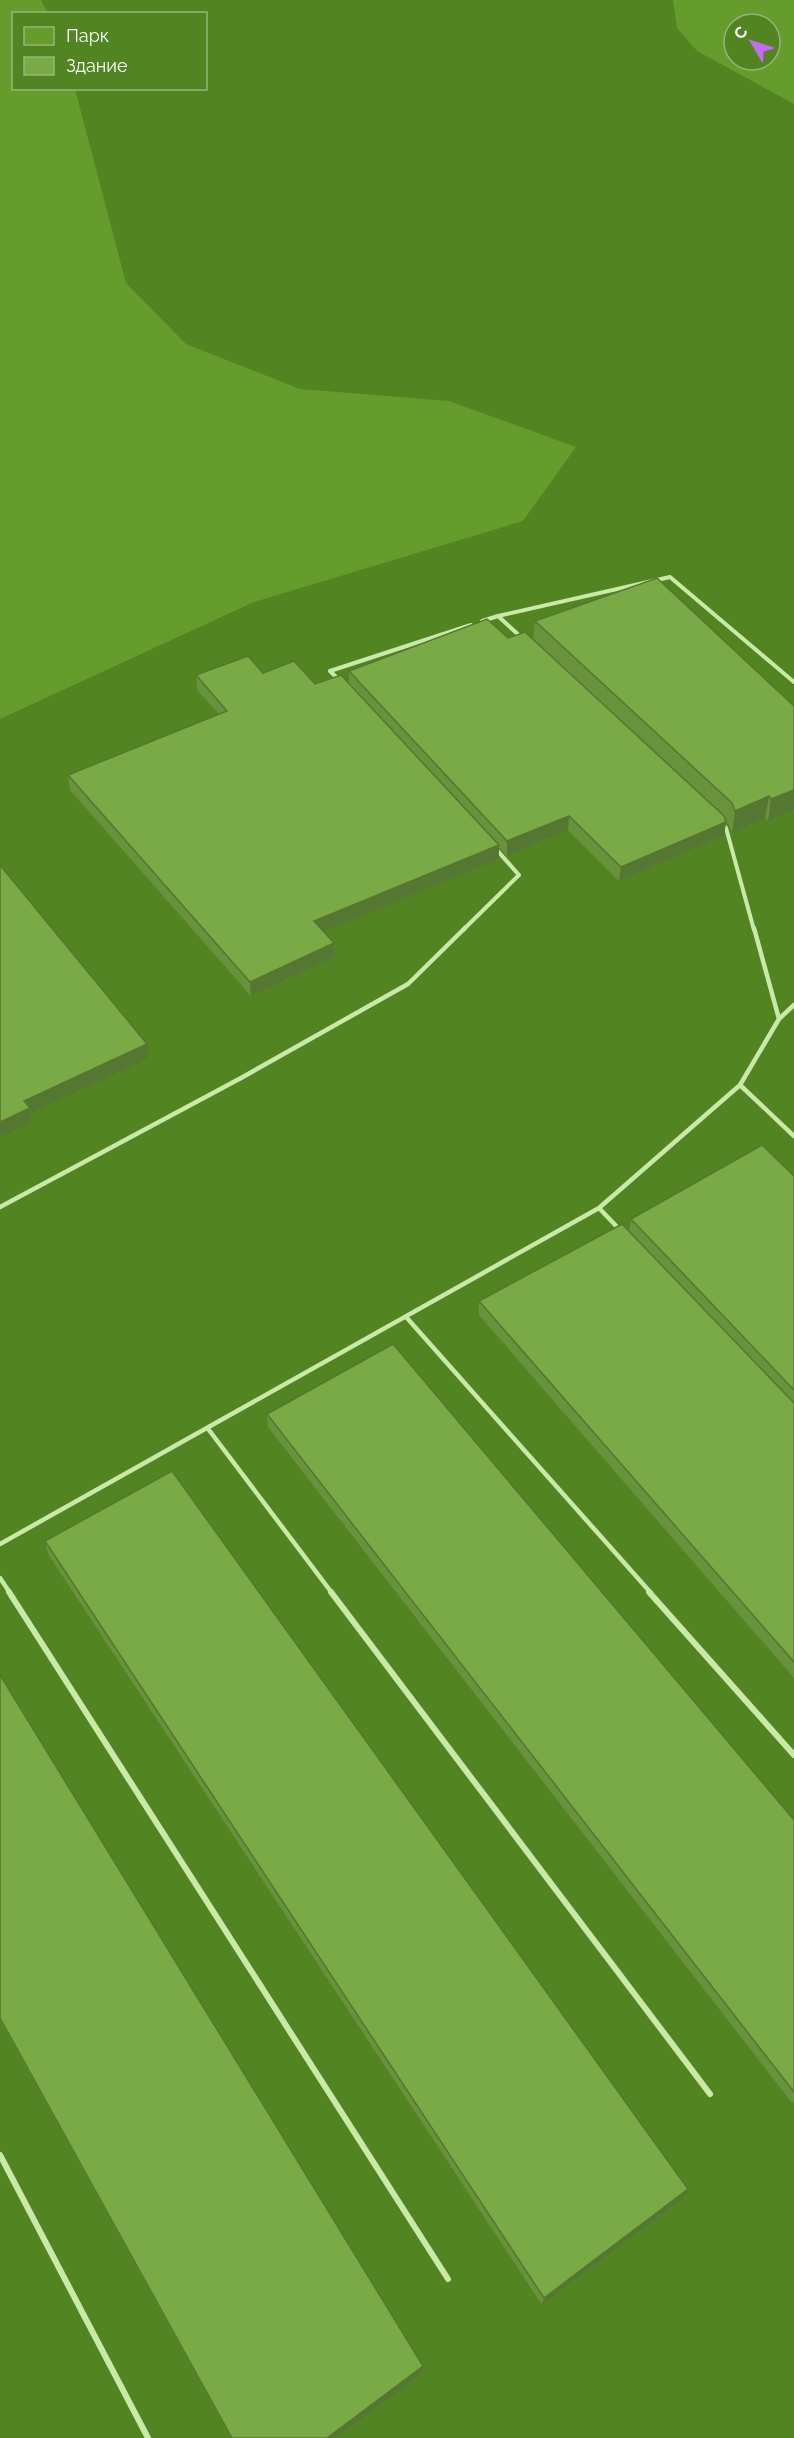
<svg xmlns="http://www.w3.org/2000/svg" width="794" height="2438" font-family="Raleway,sans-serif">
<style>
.green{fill:#659c2b;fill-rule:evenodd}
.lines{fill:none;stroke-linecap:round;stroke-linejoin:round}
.service-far2{stroke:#cae9a9;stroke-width:4}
.service-far1{stroke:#cae9a9;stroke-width:4.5}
.service{stroke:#cae9a9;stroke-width:6}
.wall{fill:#68923c}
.shaded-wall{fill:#557731}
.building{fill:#79aa46;stroke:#557731;stroke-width:1.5}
</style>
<rect width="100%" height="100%" fill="#528421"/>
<path class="green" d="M0,0H41L48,13L14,14V88L75,89L126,283L186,344L300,389L449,401L576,447L523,521L254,602L0,719Z
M673,0H794V104L697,51L677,28ZM734,24H770V60H734Z"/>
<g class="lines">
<path class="service-far2" d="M498,616L670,577L794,682
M482,621L498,616L522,638
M338,679L330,671L471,625
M721,823L726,828L754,930
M463,930L519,875L495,848"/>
<path class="service-far1" d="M754,928L779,1019
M740,1085L794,1136
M0,1207L241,1078L408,984L465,928
M599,1208L620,1230
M407,1318L651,1593
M209,1430L332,1593
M0,1544L599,1208L740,1085L779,1019L794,1005
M0,1578L10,1593"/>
<path class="service" d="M9,1592L448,2279
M331,1592L710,2094
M649,1592L794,1755
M0,2155L148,2438"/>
</g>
<path class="wall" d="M535,621L794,706V810L768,821L765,818L732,833L729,825L726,822L724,836L619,881L568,830L507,856L499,847V859L324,931L334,943L335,957L251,996L70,790L68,775L219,714L197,690L196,675L263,673L315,684H349V671L508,638L533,640Z
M794,1176V1678L479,1315V1301L629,1231L631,1219Z
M267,1414L794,1820V2102L792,2103L268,1427Z
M45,1541L688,2189L684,2198L542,2305L48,1554Z
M0,1675L423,2366V2373L336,2438H231L0,2020Z"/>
<path class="shaded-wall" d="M794,790V810L768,821L771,799Z
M769,796L765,818L732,833L735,811Z
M569,816L568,830L507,856V841Z
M726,822L724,836L619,881L621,867Z
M499,845V859L315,935L314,921Z
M334,943L335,957L251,996L250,982Z
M147,1044L149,1058L30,1113L32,1122L0,1137V1122L24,1101Z
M688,2189L684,2198L542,2305L544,2298Z
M423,2366V2373L336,2438H327Z"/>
<path class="building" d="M657,578L794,706V790L771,799L769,796L735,811L732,803L535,621Z
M487,619L508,638L525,632L724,816L726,822L621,867L569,816L507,841L349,671Z
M248,656L263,673L294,661L315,684L341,675L499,845L314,921L334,943L250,982L68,775L227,711L196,675Z
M0,865L147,1044L24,1101L30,1108L0,1122Z
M762,1145L794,1176V1390L631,1219Z
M622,1224L794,1403V1662L479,1301Z
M393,1344L794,1820V2092L267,1414Z
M172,1471L688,2189L544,2298L45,1541Z
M0,1675L423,2366L327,2438H232L0,2018Z"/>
<rect x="12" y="12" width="195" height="78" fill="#528421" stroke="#97b57a" stroke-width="1.5"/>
<rect x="24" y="27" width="30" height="18" fill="#659c2b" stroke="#97b57a" stroke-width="1.5"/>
<text x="66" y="42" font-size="18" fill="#ffffff">Парк</text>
<rect x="24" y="57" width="30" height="18" fill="#79aa46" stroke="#97b57a" stroke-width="1.5"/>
<text x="66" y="72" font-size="18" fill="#ffffff">Здание</text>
<g transform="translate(752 42) rotate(309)"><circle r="28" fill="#528421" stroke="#97b57a" stroke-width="1.5"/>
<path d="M0-4.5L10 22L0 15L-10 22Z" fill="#c56bf5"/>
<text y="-9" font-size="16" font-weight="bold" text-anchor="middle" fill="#ffffff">С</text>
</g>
</svg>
